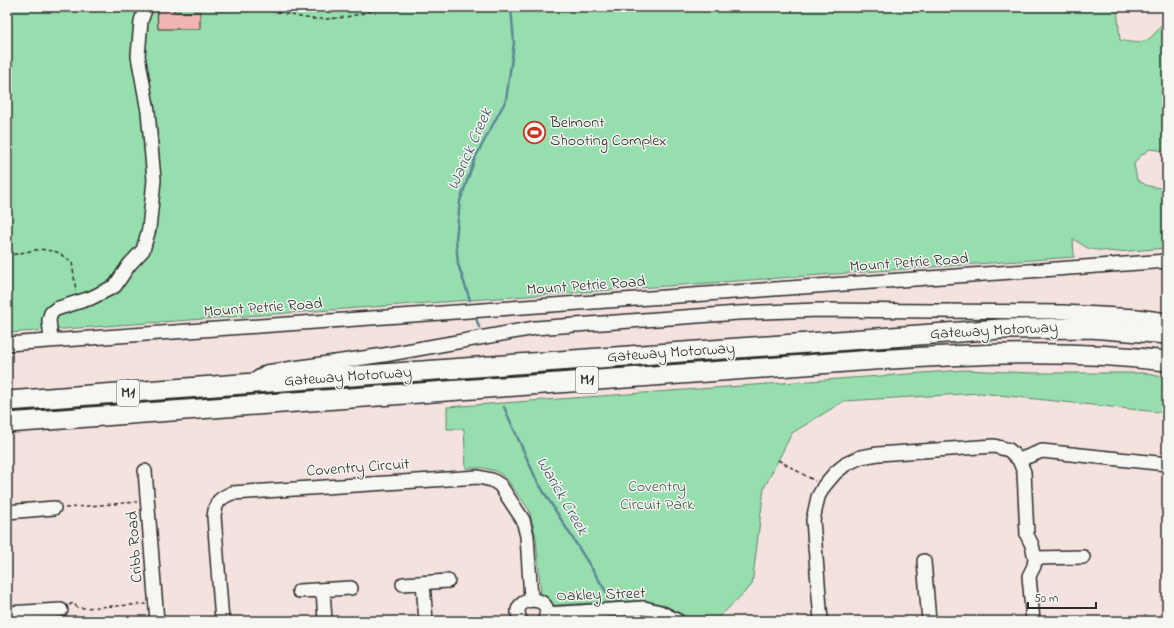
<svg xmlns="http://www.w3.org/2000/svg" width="1174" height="628" font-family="'Indie Flower',sans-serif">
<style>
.green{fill:#96dead;stroke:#60846c}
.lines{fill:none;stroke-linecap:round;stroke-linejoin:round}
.stream{stroke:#5d8796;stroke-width:2.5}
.building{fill:#f0b5b1;stroke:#2b2b2b}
.minor-casing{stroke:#2b2b2b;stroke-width:16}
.highway-casing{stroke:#2b2b2b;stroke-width:22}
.path{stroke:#2b2b2b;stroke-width:1.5;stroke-dasharray:4 3;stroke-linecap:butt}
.minor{stroke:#f6f6f2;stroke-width:13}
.highway{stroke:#f6f6f2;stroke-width:19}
.labels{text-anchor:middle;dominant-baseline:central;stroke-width:3;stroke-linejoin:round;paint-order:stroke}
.shield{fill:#f6f6f2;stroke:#686867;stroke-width:1}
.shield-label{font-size:15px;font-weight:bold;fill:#2b2b2b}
.poi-label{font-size:16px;fill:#2b2b2b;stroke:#f6f6f2;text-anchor:start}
.street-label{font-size:16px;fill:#2b2b2b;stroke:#f6f6f2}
.park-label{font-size:16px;fill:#46584c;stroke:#f6f6f2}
.water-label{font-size:17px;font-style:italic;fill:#445961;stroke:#f6f6f2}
</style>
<rect width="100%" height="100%" fill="#f4e2de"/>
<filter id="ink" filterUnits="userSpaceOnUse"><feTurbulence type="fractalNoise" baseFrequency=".025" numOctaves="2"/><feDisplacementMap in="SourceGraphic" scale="8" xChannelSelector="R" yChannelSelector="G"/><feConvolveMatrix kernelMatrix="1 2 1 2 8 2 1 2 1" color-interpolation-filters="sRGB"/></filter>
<g filter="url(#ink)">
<path class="green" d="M7,7H1117L1120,40C1148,47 1150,39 1167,19V151L1150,149L1139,157L1134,164L1137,180L1148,186L1167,189V248L1117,252L1089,249L1073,239L1074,257L7,333Z
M964,370L1031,373H1143L1167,378V413L980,393L844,401L792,433L764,488L752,585L715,621H692L681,614L664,605L648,601H629L554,605L541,595L536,537L529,510L506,478L496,471L483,468H466L464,429H447V407Z
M631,617L649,618L655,621H581Z"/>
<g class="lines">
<path class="stream" d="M470,300L458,264L456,239L460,201L475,158L506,100L514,43L511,7
M475,315L479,327
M504,407L537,481L607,593"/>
</g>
<path class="building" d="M157,7H174V12H200V29H158Z"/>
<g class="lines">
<defs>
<path id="minor" d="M51,340L49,320L51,313L56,309L91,298L115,286L129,265L143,250L149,229L154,180L148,111L138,56L141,21L146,7
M7,344L1167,261
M252,382L266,372L384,355L535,328L738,313L819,310L1063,312L1137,316L1167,320
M1019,460L1024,472L1027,535L1032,545L1035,558L1034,566L1029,576L1033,621
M145,471L157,621
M7,512L54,508
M1035,558L1083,557
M924,561L929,621
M423,583L426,621
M403,584L448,581
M323,590L325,621
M299,591L351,588
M7,613L61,610
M546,614L644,608L660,612L678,621
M222,621L214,516C216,502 218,499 232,493L478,477L492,480L500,485L523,520L527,536L531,599
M521,621C505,594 560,593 544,621
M821,621L813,520L818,497L824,486L835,473L846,464L861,457L878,454L994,446L1009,450L1019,460L1042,451L1167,464"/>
<path id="highway" d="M7,401L1001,329L1090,328L1167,334
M7,423L873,360C973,354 1068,349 1167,361"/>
</defs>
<use href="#minor" class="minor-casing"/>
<use href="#highway" class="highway-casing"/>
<path class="path" d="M257,7C274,11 290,15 306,18C333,22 361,14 386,7
M7,257L11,255L40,249L57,252L72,262L76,291
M778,460L815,481
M65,508L137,502
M69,605L73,603L77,607L82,608L146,604"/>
<use href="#minor" class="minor"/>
<use href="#highway" class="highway"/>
</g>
</g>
<defs>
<symbol id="stadium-ring" viewBox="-11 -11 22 22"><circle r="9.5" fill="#f6f6f2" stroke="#c8321e" stroke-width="1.5"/><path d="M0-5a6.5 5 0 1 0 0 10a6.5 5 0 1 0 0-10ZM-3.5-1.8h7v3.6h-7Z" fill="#c8321e"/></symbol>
</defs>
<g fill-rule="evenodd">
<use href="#stadium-ring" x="522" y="120" width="25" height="25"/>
</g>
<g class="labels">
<g class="shield">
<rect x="576" y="367" width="22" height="26" rx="3"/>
<rect x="117" y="380" width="22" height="26" rx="3"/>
</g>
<g class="shield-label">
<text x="587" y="380">M1</text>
<text x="128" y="393">M1</text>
</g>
<g class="poi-label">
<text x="550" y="123">Belmont<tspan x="550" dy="18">Shooting Complex</tspan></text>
</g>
<g class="street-label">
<text transform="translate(909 263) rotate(-4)">Mount Petrie Road</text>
<text transform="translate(586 286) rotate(-4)">Mount Petrie Road</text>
<text transform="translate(263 308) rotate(-4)">Mount Petrie Road</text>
<text transform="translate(994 331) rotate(-3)">Gateway Motorway</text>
<text transform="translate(671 353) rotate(-4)">Gateway Motorway</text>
<text transform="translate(348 377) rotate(-4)">Gateway Motorway</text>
<text transform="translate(358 468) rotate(-4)">Coventry Circuit</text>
<text transform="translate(135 547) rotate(-94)">Cribb Road</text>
<text transform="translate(601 595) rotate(-2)">Oakley Street</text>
</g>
<g class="park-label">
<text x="657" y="487">Coventry<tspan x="657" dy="18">Circuit Park</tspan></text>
</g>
<g class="water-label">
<text transform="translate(470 149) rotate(-66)">Warick Creek</text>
<text transform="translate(562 496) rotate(60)">Warick Creek</text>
</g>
</g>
<rect width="1174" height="628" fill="none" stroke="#f6f6f2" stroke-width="24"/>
<rect x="12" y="12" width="1150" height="604" fill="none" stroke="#2b2b2b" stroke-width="1.5" filter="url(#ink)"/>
<path d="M1028 602v6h68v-6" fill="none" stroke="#2b2b2b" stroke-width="2"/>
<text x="1034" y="602" font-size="12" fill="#2b2b2b" stroke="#f6f6f2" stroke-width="3" paint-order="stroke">50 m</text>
</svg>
